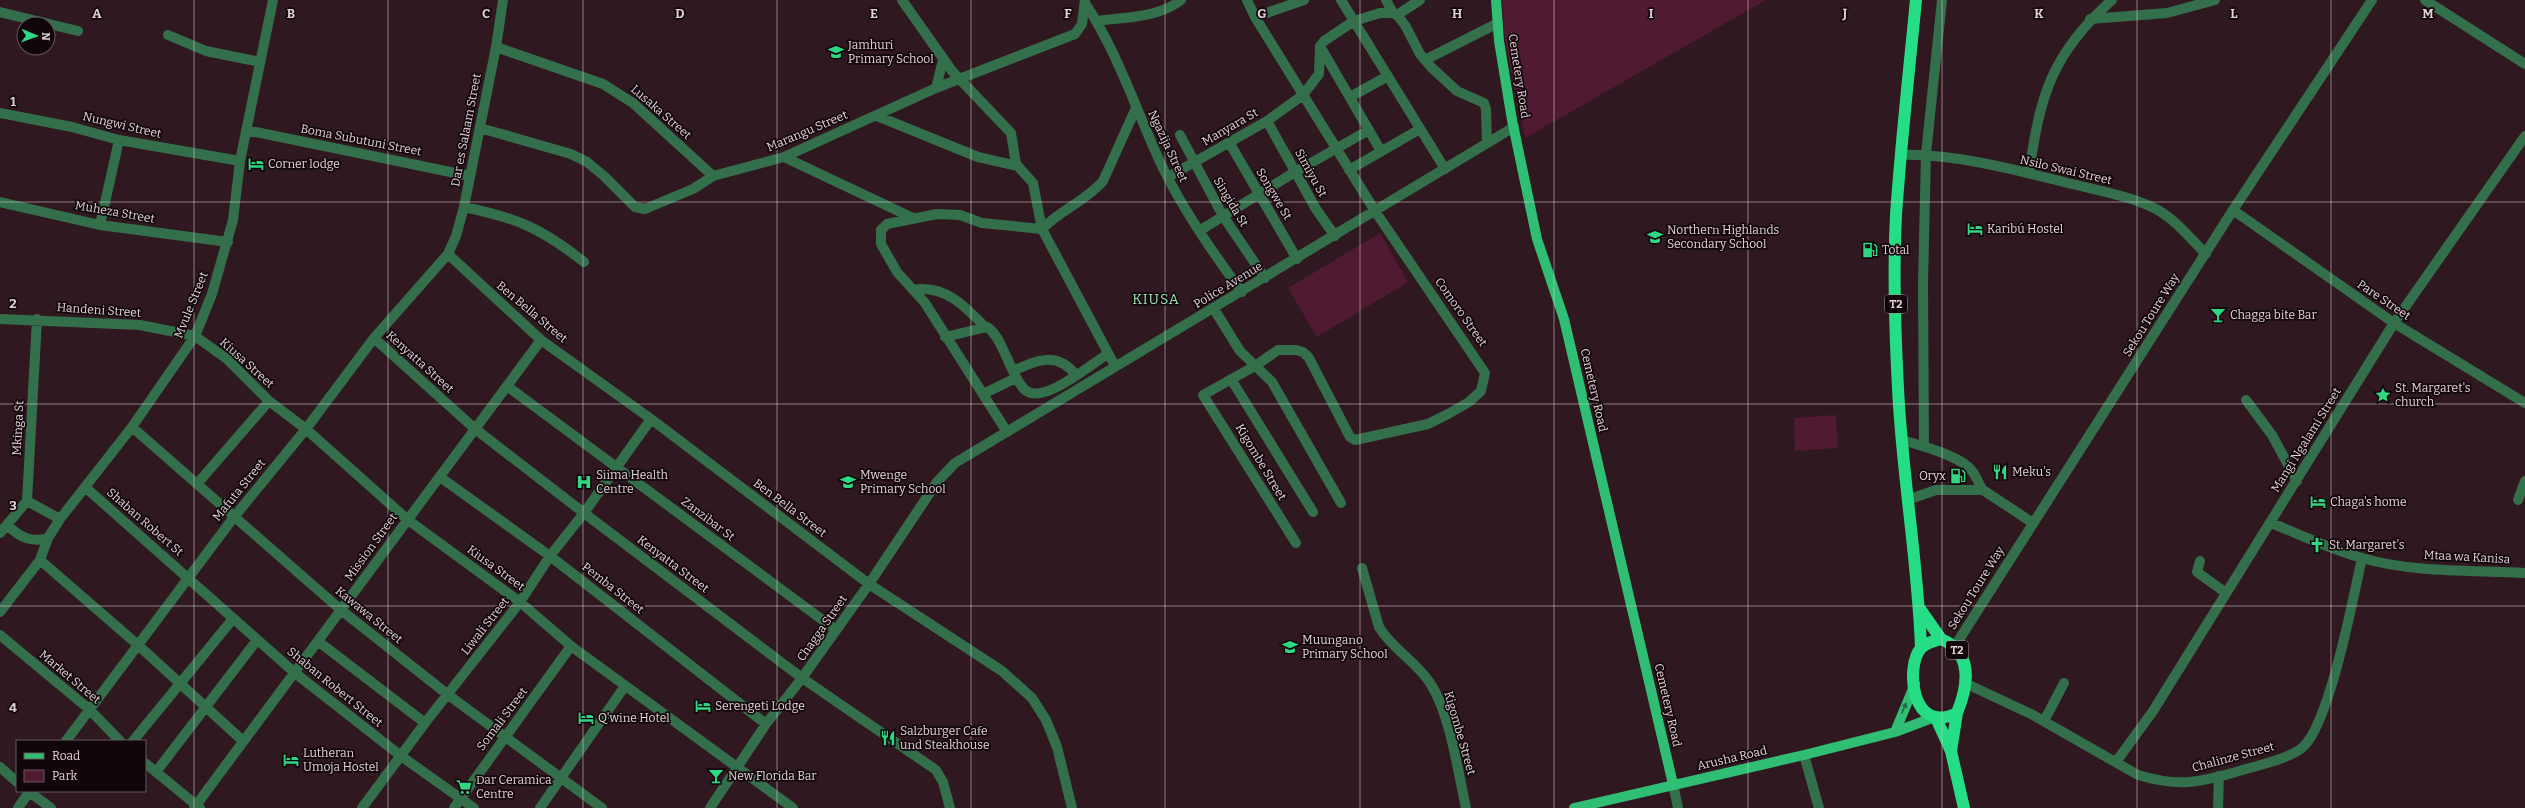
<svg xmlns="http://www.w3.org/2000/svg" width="2525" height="808" font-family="Bitter,serif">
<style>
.green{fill:#501a32}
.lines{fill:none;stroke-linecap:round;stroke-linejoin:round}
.minor{stroke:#346f4c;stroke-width:10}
.major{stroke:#30be74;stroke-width:10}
.highway{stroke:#24dd84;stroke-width:12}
.oneway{fill:#226c45}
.grid{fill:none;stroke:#e3d1d7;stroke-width:1;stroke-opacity:0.55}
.labels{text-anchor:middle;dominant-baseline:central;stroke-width:3.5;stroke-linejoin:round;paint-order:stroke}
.shield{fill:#11070b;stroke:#a4949a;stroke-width:1}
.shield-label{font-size:11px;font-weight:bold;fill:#e3d1d7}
.poi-label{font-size:12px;fill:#e3d1d7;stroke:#11070b;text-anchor:start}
.street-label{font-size:12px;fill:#e3d1d7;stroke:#11070b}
.quarter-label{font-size:14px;letter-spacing:1px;fill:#9ae4b4;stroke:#11070b}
.grid-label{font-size:13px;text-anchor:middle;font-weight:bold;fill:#e3d1d7;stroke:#11070b;stroke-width:3.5;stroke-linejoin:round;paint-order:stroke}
</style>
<rect width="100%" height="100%" fill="#301821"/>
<path class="green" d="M1502,0H1766L1525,138L1505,41Z
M1380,233L1408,282L1317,337L1288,288Z
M1836,415L1838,448L1795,451L1794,418Z"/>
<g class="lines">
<path class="minor" d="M902,0L952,71L1011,133L1016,164L1033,183L1042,229L1115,366
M1247,0L1255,17L1375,211L1485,373L1481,391L1469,402L1448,414L1428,424L1355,440L1350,437L1309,358L1303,352L1296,350H1278L1255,366L1203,395L1296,543
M1341,0L1445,169
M1386,0L1393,13
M2425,0L2525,64
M1085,3C1118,53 1136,110 1161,164C1183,210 1212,252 1242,292
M0,12L78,31
M1397,15L1420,0
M1255,17L1304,0
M2090,19L2167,13L2215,0
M1097,21C1124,17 1159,18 1181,0
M168,35L206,51L260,62
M496,47L603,84L633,103L713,176
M1321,48L1381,151
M1425,60L1498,23
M936,88L943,60
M1350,97L1388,76
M0,113L72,127L119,140L240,161
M877,116L978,157L1018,166
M1267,121L1316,209L1335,236
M480,128L571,154L587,162L604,176L635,207L645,209L693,189L713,176L784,157L936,88L1075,34L1082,24L1085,0
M246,130L470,176
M1180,135L1223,216L1265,278
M1229,142L1297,259
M1901,155C1954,153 2020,171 2072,184C2100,191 2130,196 2156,209C2176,220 2190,238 2206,254
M784,157L913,218
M1349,170L1420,129
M2029,173C2040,96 2051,54 2112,0
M1168,177L1267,121L1303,95L1319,74L1320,46L1324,41L1354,21L1380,13H1393L1397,15L1405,25L1420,54L1431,67L1457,91L1484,103L1486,109L1487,143
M0,202L100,225L228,242
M464,207C517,218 541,228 584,262
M2233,210L2394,323L2525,403
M100,225L119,140
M1199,231L1295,172L1369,130
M448,254L541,340L651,419L869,584L1002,671L1032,698L1046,720L1057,747L1072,808
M913,290C944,284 965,306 985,327
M1214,309L1240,351L1272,382L1341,503
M0,319L140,325L195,336L227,359L269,401L306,429L408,520L520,602L571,646L793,808
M37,319L27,501L60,519
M945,337L987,327C997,333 1002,348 1007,358C1012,369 1017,382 1025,390C1043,406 1092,363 1108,354
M374,338L474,428L584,513L802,678L936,770L943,782L950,808
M1013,371C1037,360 1057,351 1076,375
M1231,379L1313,512
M507,386L836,630
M983,394L1016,378
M2246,400L2272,435L2297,481
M132,427L341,610L447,694L602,808
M1007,432L925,303L897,272L881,244V230L887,224L937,214L960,215L982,223L1042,229C1060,210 1086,201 1103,181L1136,108
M1902,440C1920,445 1961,456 1972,471C1977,477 1979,485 1983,490
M1924,446L1923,284L1926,154L1942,0
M440,477L550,556L766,724
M197,484L269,401
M85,487L295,673L401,756L474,808
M1907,500L1936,490H1983L2033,523
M2518,500L2525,481
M2271,523C2301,535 2330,549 2362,558C2414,573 2471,570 2525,573
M7,525C20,537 30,543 48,538
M0,533L27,501
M40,560L138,645L243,741
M2200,561L2197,572L2226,593
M1362,568L1379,627C1392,649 1416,661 1430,683C1450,713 1458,772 1466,808
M0,612L40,560L48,538L60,519L132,427L195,336L212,294L233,220L240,161L273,0
M0,635L89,709L120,741
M319,642L425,723
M1955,646L2233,210L2372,0
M1967,684L2033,715L2138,775C2178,787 2197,783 2236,772C2254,766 2291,759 2304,746C2330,720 2353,599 2362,558
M2044,721L2064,683
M66,741L234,517L306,429L374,338L448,254L456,236L464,207L496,47L503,0
M133,741L232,620
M1804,755L1819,808
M2116,762L2153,711L2394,323L2525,136
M145,763L200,808
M0,767L17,782
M156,772L257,640
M1673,784L1678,808
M28,791L51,808
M18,808L30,791
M194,808L541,340
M362,808L425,723L520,602L550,556L584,513L651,419
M454,808L571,646
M540,808L625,686
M710,808L766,724L802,678L869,584L937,482L955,463L1514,127
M2218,808L2219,776"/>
<path class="major" d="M1496,0L1499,41L1512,120L1537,239L1564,319L1673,784
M1895,732L1915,684
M1574,808L1804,755L1895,732L1932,718"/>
<path class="highway" d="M1916,0C1909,72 1901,143 1896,215C1893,272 1895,331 1898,388C1902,475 1918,561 1921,648
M1920,609L1941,639
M1941,639C1974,653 1968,686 1957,713C1911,736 1905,666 1921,648C1927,642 1934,641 1941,639Z
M1936,718L1951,751L1964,808
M1951,751L1957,713"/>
</g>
<defs><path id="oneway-solid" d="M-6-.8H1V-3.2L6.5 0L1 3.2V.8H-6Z"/></defs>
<use class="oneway" href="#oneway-solid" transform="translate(1904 708) rotate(-67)"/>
<path class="grid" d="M194,0V808M388,0V808M583,0V808M777,0V808M971,0V808M1165,0V808M1360,0V808M1554,0V808M1748,0V808M1942,0V808M2137,0V808M2331,0V808M0,202H2525M0,404H2525M0,606H2525"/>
<defs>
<symbol id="school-bare" viewBox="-9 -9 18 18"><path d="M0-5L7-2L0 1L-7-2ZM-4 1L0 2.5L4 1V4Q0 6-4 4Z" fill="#2ed883" stroke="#11070b" stroke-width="2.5" paint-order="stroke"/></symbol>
<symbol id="hotel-bare" viewBox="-9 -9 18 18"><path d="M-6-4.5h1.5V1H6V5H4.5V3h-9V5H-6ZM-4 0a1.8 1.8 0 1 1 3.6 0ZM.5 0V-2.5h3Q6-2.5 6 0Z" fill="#2ed883" stroke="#11070b" stroke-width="2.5" paint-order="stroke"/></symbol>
<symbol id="fuel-bare" viewBox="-9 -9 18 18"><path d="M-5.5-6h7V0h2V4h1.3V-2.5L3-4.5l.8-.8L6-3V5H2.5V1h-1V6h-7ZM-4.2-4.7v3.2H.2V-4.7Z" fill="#2ed883" stroke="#11070b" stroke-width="2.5" paint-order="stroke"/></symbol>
<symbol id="bar-bare" viewBox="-9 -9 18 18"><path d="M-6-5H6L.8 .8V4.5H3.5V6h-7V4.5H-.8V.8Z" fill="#2ed883" stroke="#11070b" stroke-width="2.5" paint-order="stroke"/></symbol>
<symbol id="sight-bare" viewBox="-9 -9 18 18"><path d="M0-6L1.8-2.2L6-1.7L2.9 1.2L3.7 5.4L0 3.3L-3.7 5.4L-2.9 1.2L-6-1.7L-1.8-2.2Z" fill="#2ed883" stroke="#11070b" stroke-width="2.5" paint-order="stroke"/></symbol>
<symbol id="restaurant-bare" viewBox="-9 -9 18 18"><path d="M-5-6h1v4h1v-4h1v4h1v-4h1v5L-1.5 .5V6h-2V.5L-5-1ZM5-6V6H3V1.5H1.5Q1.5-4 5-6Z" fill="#2ed883" stroke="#11070b" stroke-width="2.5" paint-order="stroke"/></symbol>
<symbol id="hospital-bare" viewBox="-9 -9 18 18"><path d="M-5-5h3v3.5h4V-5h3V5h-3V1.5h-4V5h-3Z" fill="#2ed883" stroke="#11070b" stroke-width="2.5" paint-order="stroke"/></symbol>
<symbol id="church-bare" viewBox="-9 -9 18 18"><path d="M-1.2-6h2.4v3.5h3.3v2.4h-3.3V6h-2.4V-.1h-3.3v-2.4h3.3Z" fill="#2ed883" stroke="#11070b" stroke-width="2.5" paint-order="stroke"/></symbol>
<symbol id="supermarket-bare" viewBox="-9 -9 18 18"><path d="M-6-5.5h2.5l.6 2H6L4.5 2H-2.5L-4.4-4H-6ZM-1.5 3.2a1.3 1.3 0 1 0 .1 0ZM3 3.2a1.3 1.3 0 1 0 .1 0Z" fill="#2ed883" stroke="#11070b" stroke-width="2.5" paint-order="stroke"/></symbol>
</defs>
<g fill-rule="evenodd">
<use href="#school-bare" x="825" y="41" width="22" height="22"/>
<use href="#hotel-bare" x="245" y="153" width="22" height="22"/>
<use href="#hotel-bare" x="1964" y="218" width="22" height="22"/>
<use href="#school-bare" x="1644" y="226" width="22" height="22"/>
<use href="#fuel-bare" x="1859" y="239" width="22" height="22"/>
<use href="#bar-bare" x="2207" y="304" width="22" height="22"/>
<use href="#sight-bare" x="2372" y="384" width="22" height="22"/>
<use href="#restaurant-bare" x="1989" y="461" width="22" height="22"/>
<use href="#fuel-bare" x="1947" y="465" width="22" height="22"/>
<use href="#hospital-bare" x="573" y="471" width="22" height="22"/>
<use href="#school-bare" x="837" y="471" width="22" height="22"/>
<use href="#hotel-bare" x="2307" y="491" width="22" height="22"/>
<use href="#church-bare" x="2306" y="534" width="22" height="22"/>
<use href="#school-bare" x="1279" y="636" width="22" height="22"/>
<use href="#hotel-bare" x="692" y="695" width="22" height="22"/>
<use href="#hotel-bare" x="575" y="707" width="22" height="22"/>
<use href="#restaurant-bare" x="877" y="727" width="22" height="22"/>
<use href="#hotel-bare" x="280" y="749" width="22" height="22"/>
<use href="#bar-bare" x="705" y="765" width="22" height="22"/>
<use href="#supermarket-bare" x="453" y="776" width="22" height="22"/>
</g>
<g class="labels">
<g class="shield">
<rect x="1885" y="295" width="22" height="18" rx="3"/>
<rect x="1946" y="641" width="22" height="18" rx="3"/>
</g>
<g class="shield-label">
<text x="1896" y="304">T2</text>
<text x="1957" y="650">T2</text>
</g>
<g class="poi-label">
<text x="848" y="45">Jamhuri<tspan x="848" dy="14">Primary School</tspan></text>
<text x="268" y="164">Corner lodge</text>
<text x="1987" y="229">Karibú Hostel</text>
<text x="1667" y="230">Northern Highlands<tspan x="1667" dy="14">Secondary School</tspan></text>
<text x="1882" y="250">Total</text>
<text x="2230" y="315">Chagga bite Bar</text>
<text x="2395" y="388">St. Margaret's<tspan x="2395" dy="14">church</tspan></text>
<text x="2012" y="472">Meku's</text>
<text x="596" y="475">Siima Health<tspan x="596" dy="14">Centre</tspan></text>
<text x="860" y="475">Mwenge<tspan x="860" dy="14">Primary School</tspan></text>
<text x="1946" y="476" text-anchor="end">Oryx</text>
<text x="2330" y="502">Chaga's home</text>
<text x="2329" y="545">St. Margaret's</text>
<text x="1302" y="640">Muungano<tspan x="1302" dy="14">Primary School</tspan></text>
<text x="715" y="706">Serengeti Lodge</text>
<text x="598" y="718">Q'wine Hotel</text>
<text x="900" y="731">Salzburger Cafe<tspan x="900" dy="14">und Steakhouse</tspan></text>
<text x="303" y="753">Lutheran<tspan x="303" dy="14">Umoja Hostel</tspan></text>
<text x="728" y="776">New Florida Bar</text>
<text x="476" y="780">Dar Ceramica<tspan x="476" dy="14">Centre</tspan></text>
</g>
<g class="street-label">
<text transform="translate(1519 76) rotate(81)">Cemetery Road</text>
<text transform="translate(661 112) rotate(41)">Lusaka Street</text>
<text transform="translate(122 125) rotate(13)">Nungwi Street</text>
<text transform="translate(1230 127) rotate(-30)">Manyara St</text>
<text transform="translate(466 130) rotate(-79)">Dar es Salaam Street</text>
<text transform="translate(807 131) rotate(-23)">Marangu Street</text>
<text transform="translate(361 140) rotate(11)">Boma Subutuni Street</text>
<text transform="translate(1168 146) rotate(65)">Ngazija Street</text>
<text transform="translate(2066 170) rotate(13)">Nsilo Swai Street</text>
<text transform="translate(1311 173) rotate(61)">Simiyu St</text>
<text transform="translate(1274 194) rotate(59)">Songwe St</text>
<text transform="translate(1231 202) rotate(59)">Singida St</text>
<text transform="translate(115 212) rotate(10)">Muheza Street</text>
<text transform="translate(1228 285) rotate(-31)">Police Avenue</text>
<text transform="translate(2384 300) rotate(34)">Pare Street</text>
<text transform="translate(191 305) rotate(-68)">Mvule Street</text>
<text transform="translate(99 310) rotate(4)">Handeni Street</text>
<text transform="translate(532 312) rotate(40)">Ben Bella Street</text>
<text transform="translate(1461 312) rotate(55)">Comoro Street</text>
<text transform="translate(2151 315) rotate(-58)">Sekou Toure Way</text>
<text transform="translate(420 362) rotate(42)">Kenyatta Street</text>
<text transform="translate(247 363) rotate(42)">Kiusa Street</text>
<text transform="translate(1594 390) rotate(77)">Cemetery Road</text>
<text transform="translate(18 428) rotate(-87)">Mkinga St</text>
<text transform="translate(2306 440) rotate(-58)">Mangi Ngalami Street</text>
<text transform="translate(1261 462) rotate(59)">Kigombe Street</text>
<text transform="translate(239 490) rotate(-51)">Mafuta Street</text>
<text transform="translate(790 508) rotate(37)">Ben Bella Street</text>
<text transform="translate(708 519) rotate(37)">Zanzibar St</text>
<text transform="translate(145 522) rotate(41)">Shaban Robert St</text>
<text transform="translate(371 547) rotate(-54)">Mission Street</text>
<text transform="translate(2467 557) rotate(3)">Mtaa wa Kanisa</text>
<text transform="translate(673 564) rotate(37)">Kenyatta Street</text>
<text transform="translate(496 568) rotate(36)">Kiusa Street</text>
<text transform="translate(613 588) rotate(38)">Pemba Street</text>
<text transform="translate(1976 588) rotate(-58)">Sekou Toure Way</text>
<text transform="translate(369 615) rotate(39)">Kawawa Street</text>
<text transform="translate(485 626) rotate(-52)">Liwali Street</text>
<text transform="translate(822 628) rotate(-55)">Chagga Street</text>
<text transform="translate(70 677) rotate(40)">Market Street</text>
<text transform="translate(335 687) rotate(39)">Shaban Robert Street</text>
<text transform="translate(1668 705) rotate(77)">Cemetery Road</text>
<text transform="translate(502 719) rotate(-53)">Somali Street</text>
<text transform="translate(1460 733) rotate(74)">Kigombe Street</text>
<text transform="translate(2233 757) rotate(-15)">Chalinze Street</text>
<text transform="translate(1732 758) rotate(-13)">Arusha Road</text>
</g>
<g class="quarter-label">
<text x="1156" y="299">KIUSA</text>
</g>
</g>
<g class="grid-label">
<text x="97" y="18">A</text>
<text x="291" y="18">B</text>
<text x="486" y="18">C</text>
<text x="680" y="18">D</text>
<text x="874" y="18">E</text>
<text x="1068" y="18">F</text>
<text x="1262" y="18">G</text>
<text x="1457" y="18">H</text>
<text x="1651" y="18">I</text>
<text x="1845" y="18">J</text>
<text x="2039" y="18">K</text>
<text x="2234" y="18">L</text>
<text x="2428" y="18">M</text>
<text x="13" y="106">1</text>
<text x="13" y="308">2</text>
<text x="13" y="510">3</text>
<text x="13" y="712">4</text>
</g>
<rect x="16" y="740" width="130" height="52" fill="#11070b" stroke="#65585d"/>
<rect x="24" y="753" width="20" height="6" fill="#30be74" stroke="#65585d"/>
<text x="52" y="760" font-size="12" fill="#e3d1d7">Road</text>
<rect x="24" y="770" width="20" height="12" fill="#501a32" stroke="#65585d"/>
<text x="52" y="780" font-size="12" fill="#e3d1d7">Park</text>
<g transform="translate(36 36) rotate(92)"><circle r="19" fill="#11070b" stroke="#65585d"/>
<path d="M0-3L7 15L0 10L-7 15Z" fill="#2ed883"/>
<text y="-6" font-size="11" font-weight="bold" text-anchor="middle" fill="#e3d1d7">N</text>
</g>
</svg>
